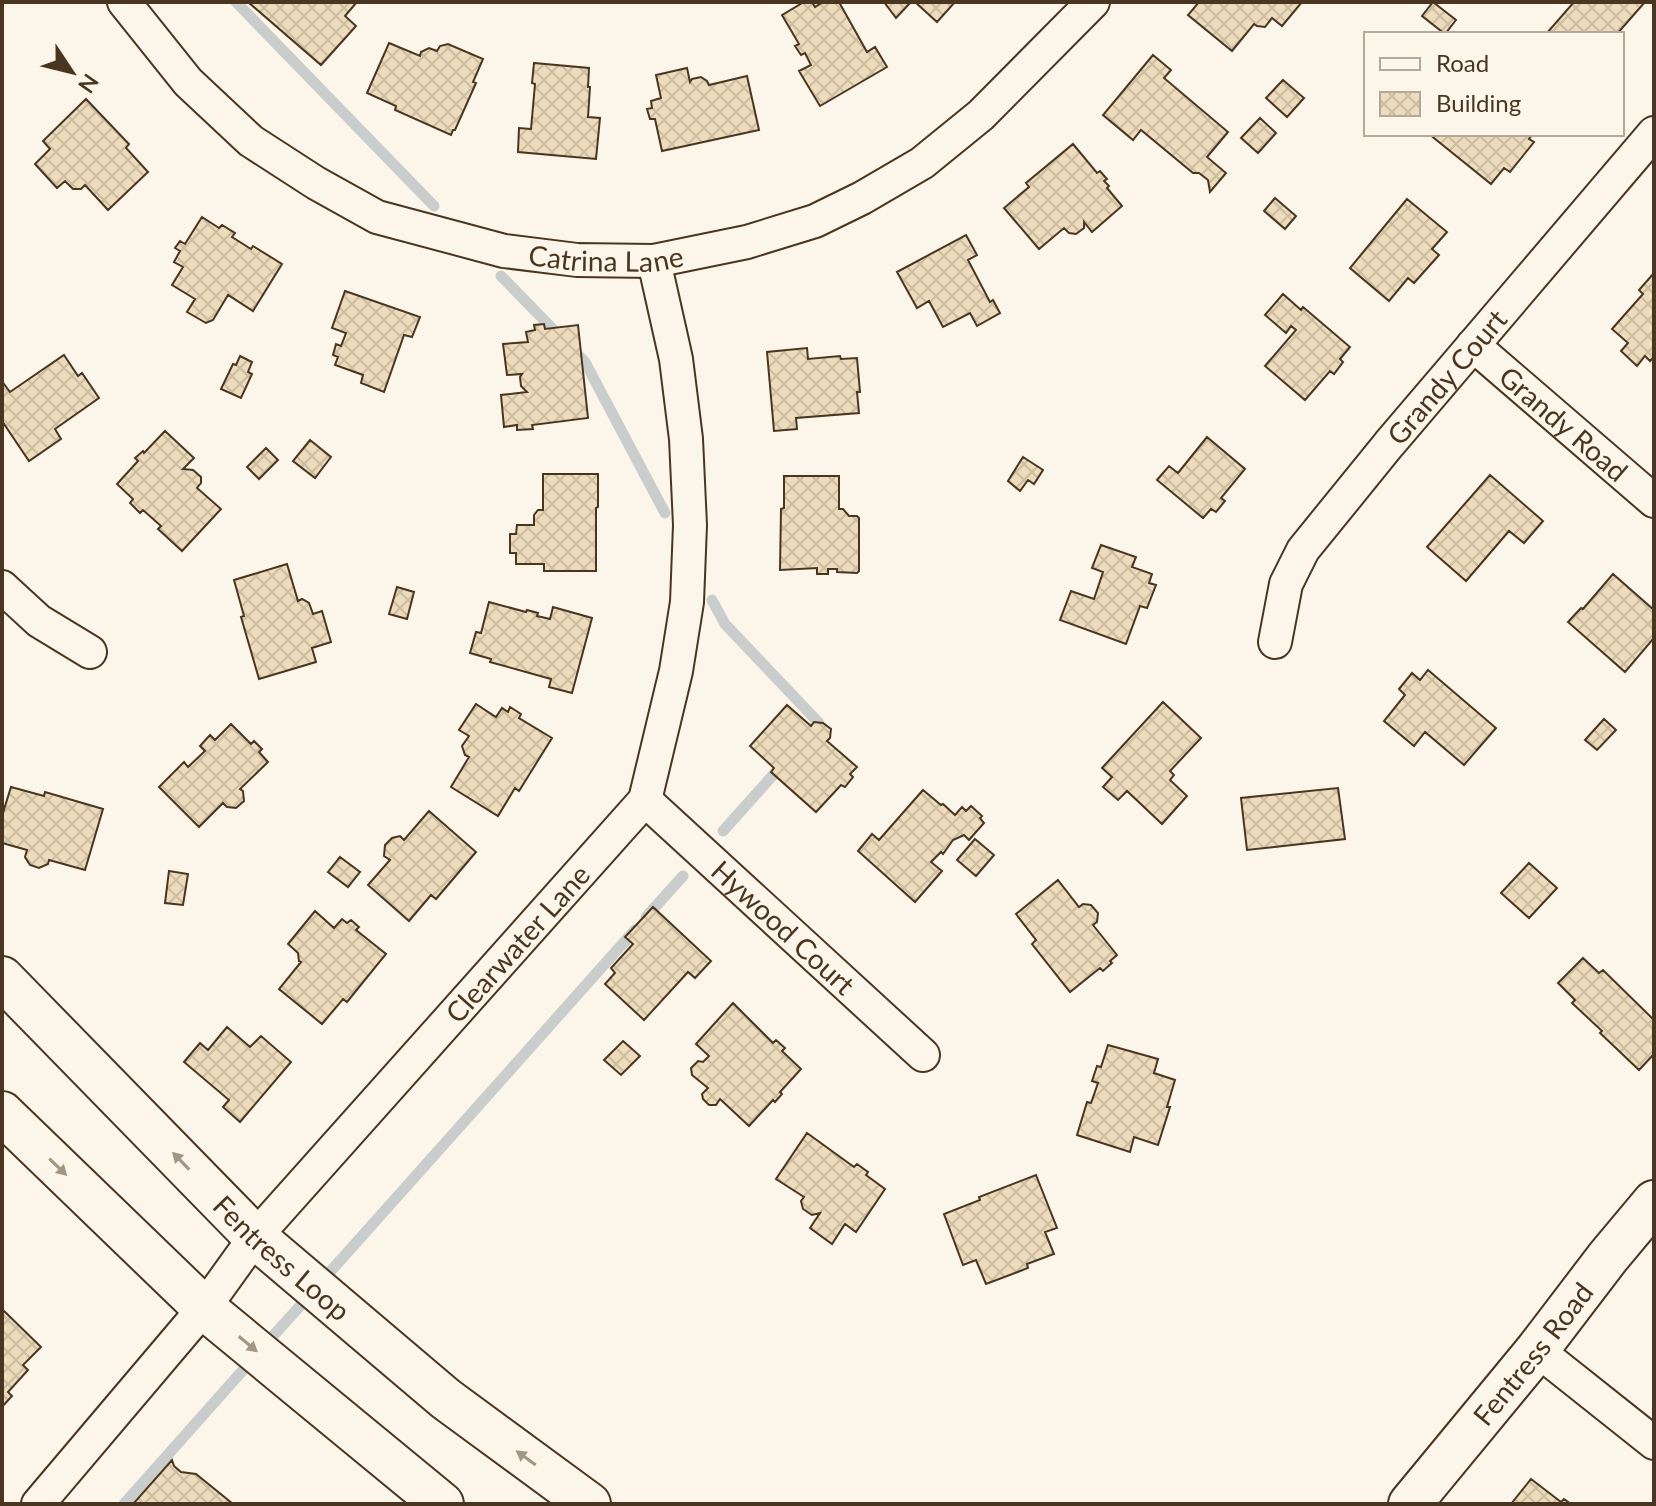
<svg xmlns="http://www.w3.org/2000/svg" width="1656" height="1506" font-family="Lato,sans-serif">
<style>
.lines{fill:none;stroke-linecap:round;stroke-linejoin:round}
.stream{stroke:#c9cecd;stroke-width:11}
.building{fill:url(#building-cross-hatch);stroke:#4a3520;stroke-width:2}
.minor-casing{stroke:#4a3520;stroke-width:36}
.tertiary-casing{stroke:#4a3520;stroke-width:46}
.minor{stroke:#fbf6e9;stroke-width:32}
.tertiary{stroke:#fbf6e9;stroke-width:42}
.oneway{fill:#a29684}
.labels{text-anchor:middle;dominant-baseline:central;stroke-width:6;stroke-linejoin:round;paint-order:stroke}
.street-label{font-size:28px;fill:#4a3520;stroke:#fbf6e9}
</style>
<defs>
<pattern id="building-cross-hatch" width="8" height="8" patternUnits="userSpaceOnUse" patternTransform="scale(2)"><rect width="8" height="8" fill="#ecdcbc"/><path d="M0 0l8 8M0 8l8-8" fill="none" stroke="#ccbda1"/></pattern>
</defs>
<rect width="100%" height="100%" fill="#fbf6e9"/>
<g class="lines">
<path class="stream" d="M236,2L434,206
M501,276L585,362L665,513
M712,600L725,624L819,723L812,731
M723,831L782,765
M646,917L683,876
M330,1272L635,930
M273,1336L301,1305
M124,1504L244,1369"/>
</g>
<path class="building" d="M248,2H357L345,16L356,26L321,65Z
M804,2H812L815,7L823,2H839L867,52L875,47L887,67L820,106L799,71L811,65L805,53L801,55L795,46L799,44L782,15Z
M884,2H911L896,18Z
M915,2H955L937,22Z
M1199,2H1302L1282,26L1272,18L1265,27L1257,26L1254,24L1232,51L1188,15Z
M1433,2L1456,20L1445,34L1422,16Z
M1574,2H1645L1617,34H1546Z
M389,43L420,56L421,52L429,48L437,51L440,46L448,44L483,59L473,82L476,83L455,130H453L451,135L395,110L396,106L367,93Z
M1153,55L1171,70L1164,78L1228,132L1207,157L1226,173L1210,192L1208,180L1199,173H1193L1141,130L1133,140L1103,115Z
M534,63L589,68L588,87H590L588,117L600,118L596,159L518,152L519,128L531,129L535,84L532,83Z
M687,68L690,82L692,79L701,77L707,81L709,85L747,76L759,130L662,151L655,119H650L647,109L652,108L651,101L661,98L656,75Z
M1283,80L1304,98L1287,117L1266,98Z
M86,99L129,144L126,148L148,172L108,210L85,185L81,189H73L65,181L57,188L35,164L50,149L43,141Z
M1260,118L1276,133L1258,153L1241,138Z
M1429,134H1533L1529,139L1534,142L1510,172L1504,168L1491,184Z
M1073,144L1097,173L1100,171L1107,179L1104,181L1109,186L1107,188L1122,206L1092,232L1084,222V228L1076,234L1069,233L1064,228L1039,249L1004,208L1029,187L1026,183Z
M1275,198L1296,216L1285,229L1264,211Z
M1407,199L1447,232L1432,249L1439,255L1414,283L1408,278L1389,301L1350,268Z
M202,217L219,228L222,225L235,233L232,237L251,249L253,246L282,264L253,311L228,295L213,320L206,323L187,312L195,299L172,285L183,267L174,262L180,251L175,248L180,241L185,244Z
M966,235L977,255L968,260L990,302L993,300L1000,313L977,326L970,313L943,327L929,301L917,308L897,272Z
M1654,273V357L1650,361L1645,356L1637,366L1621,351L1628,343L1612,329L1643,294L1639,290Z
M345,291L420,317L412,337L404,335L384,392L361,383L363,375L335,365L338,357L333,355L336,344L341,346L346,333L332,328Z
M1283,294L1301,310L1303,307L1350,347L1340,359L1343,362L1334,374L1330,371L1305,400L1265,366L1296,330L1291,326L1286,333L1265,315Z
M544,324L545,329L578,325L588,418L532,425L533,429L517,430V425L504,427L501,395L527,392L521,386L520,377L522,374L507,375L503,344L528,342L526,332L535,330L534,325Z
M807,348L808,359L840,356L841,359L857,358L860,392H857L859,413L796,418L797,429L774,431L767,352Z
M64,355L78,376L82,373L99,398L55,429L61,439L29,461L2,421V385L4,384L10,392Z
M240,356L252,362L248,372L252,374L241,398L221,389L233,364L236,365Z
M165,431L194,458L183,469L193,470L201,477V483L197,488L221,509L182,551L158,529L161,526L143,510L140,513L130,503L133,499L117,484L138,461L135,458L143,451L144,453Z
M1207,437L1245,469L1221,498L1225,501L1216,512L1211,509L1203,518L1157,480L1169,466L1178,473Z
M310,440L331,457L315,478L293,461Z
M266,448L278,460L259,479L247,467Z
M1023,457L1043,470L1034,484L1028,480L1020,491L1008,481Z
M543,474H598V507L596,508V571H544V564H516V553H510V534H516L517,525H534V515L538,510H543Z
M1490,475L1543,521L1524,543L1509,531L1466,581L1427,547Z
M784,476H839V509H843L849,516H857L859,518V571L857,573L837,572V569H828V574H817V568L780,570L781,509L784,508Z
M1101,545L1136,557L1132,567L1152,574L1149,583L1156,585L1147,608L1140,606L1126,644L1060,620L1071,591L1094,599L1103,572L1092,568Z
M287,564L298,601L302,599L309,603L313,614L322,611L331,642L312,648L316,662L259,679L241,617L244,616L234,580Z
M1613,574L1654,610V638L1625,672L1568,622L1581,608L1583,609Z
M397,587L414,592L407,619L389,614Z
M489,602L526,612L527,610L538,613L537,616L550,619L553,607L592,618L572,693L549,687L551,679L490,662L491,659L470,653L476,632L481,633Z
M1428,670L1496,728L1464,765L1425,732L1414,746L1384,721L1405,695L1399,689L1412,673L1420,680Z
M1163,702L1201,738L1170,771L1174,775L1170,780L1187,796L1162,824L1127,791L1118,800L1103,787L1112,777L1102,768Z
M476,704L496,717L502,708L508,712L510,707L521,714L519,718L552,738L519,791L515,788L498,816L451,787L469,757L465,755L462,746L469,736L459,730Z
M787,705L811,726L814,722L823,723L831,729L830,738L827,741L857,767L850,774L853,777L845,787L841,785L816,812L771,772L774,768L750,746Z
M1604,719L1616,730L1597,750L1585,740Z
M231,724L251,744L254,741L262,749L259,752L268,762L240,789L243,791L244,801L236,808L227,807L223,803L199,827L159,787L184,762L188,767L205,751L200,746L210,735L215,740Z
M11,787L44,796L45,792L103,809L85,870L49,860L48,864L39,868L30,865L25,857L27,850L2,843V816Z
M1338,788L1345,839L1247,850L1241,798Z
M923,790L941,805L943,804L955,815L962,807L966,811L971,806L982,816L980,818L984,823L969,840L964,835L953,840L943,854L941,852L931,862L942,871L915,902L858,851L872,834L879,840Z
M429,811L476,852L436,899L431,895L409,921L368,885L390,860L384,856L385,845L392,838L400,836L404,840Z
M975,839L994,855L976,876L957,860Z
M340,857L360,872L348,887L328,872Z
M1529,863L1557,888L1529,918L1501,893Z
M169,871L188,874L183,905L165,903Z
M1058,880L1079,907L1083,904L1091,905L1098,913L1097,922L1093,925L1117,955L1110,961L1112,963L1103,971L1100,968L1070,992L1032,944L1036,940L1016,914Z
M653,907L711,961L695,978L688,972L644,1020L605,984L615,973L611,968L633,944L625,937Z
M315,911L334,928L342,919L347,923L351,920L359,927L356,930L386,954L347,1002L343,999L322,1024L279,989L301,962L299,961L298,953L288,944Z
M1583,958L1599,973L1603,970L1654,1020V1054L1639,1070L1600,1033L1602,1031L1572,1003L1575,1000L1558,983Z
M733,1003L773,1043L776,1040L785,1048L782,1051L801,1069L780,1092L782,1094L775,1102L773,1100L749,1126L720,1099L716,1105H709L703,1099L702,1094L708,1088L692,1075L691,1068L698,1061L703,1062L709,1056L696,1044Z
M227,1027L250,1047L261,1036L291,1062L240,1122L223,1107L229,1100L184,1062L200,1043L208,1050Z
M623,1041L640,1056L621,1075L604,1060Z
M1108,1045L1158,1059L1154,1073L1175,1080L1167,1107H1170L1158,1145L1134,1137L1130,1152L1077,1135L1087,1102L1091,1103L1098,1083L1092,1081L1097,1066L1101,1067Z
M807,1133L854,1167L857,1164L868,1172L866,1175L885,1189L856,1232L845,1224L832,1244L810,1228L820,1213L812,1215L803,1209L801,1201L804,1197L776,1179Z
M1036,1175L1057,1228L1045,1232L1054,1254L1027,1264L1028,1268L986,1284L976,1260L963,1265L944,1214L980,1200L979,1197Z
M2,1309L41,1347L23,1365L28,1370L8,1392L12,1396L2,1407Z
M172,1460L174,1466L181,1472L196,1474L233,1504H133Z
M1531,1479L1561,1502L1564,1499L1571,1504H1511Z"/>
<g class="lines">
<defs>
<g id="minor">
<path id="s1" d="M124,2L188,82L251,141L316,183L377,217L504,251L577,260L654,261L747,242L815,221L862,198L922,163L981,115L1093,2"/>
<path id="s2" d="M1473,345L1654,501"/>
<path d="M2,587L39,621L90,652"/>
<path id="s3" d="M1275,642L1286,584L1303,550L1389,444L1654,133"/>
<path id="s4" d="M645,800L923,1055"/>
<path d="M1537,1350L1654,1443"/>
<path id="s5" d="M38,1504L204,1308L255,1237L645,800L676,671L687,602L690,525L686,439L676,359L654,261"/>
</g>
<g id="tertiary">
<path id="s6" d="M2,978L255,1237L446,1399L589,1504"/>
<path d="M2,1113L204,1308L442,1504"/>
<path id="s7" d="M1410,1504L1537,1350L1608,1257L1654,1202"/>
</g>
</defs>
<use href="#minor" class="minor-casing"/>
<use href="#tertiary" class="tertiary-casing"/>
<use href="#minor" class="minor"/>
<use href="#tertiary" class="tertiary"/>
</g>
<defs><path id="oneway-solid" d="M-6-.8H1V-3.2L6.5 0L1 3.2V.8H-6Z" transform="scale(2)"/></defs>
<g class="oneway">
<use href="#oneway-solid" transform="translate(181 1161) rotate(-134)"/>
<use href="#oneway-solid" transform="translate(58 1167) rotate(44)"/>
<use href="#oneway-solid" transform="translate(248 1344) rotate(40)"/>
<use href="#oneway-solid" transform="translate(526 1458) rotate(-144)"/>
</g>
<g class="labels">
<g class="street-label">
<text stroke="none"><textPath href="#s1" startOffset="570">Catrina Lane</textPath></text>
<text stroke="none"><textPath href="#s3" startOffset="322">Grandy Court</textPath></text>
<text stroke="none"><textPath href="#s2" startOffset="120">Grandy Road</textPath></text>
<text stroke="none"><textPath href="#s4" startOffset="188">Hywood Court</textPath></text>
<text stroke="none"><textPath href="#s5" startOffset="738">Clearwater Lane</textPath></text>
<text stroke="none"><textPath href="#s6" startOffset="396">Fentress Loop</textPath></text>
<text stroke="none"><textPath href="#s7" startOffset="194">Fentress Road</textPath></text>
</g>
</g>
<rect width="1656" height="1506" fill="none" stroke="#4a3520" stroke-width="8"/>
<rect x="1364" y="32" width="260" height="104" fill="#fbf6e9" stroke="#b4a999" stroke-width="2"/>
<rect x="1380" y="58" width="40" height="12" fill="#fbf6e9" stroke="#b4a999" stroke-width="2"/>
<text x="1436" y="72" font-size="24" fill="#4a3520">Road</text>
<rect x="1380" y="92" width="40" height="24" fill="url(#building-cross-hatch)" stroke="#b4a999" stroke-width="2"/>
<text x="1436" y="112" font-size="24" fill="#4a3520">Building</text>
<g transform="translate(72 72) rotate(125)" stroke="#fbf6e9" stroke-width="6" paint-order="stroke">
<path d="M0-6L14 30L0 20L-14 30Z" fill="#4a3520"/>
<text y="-12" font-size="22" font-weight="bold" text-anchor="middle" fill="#4a3520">N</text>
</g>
</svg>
